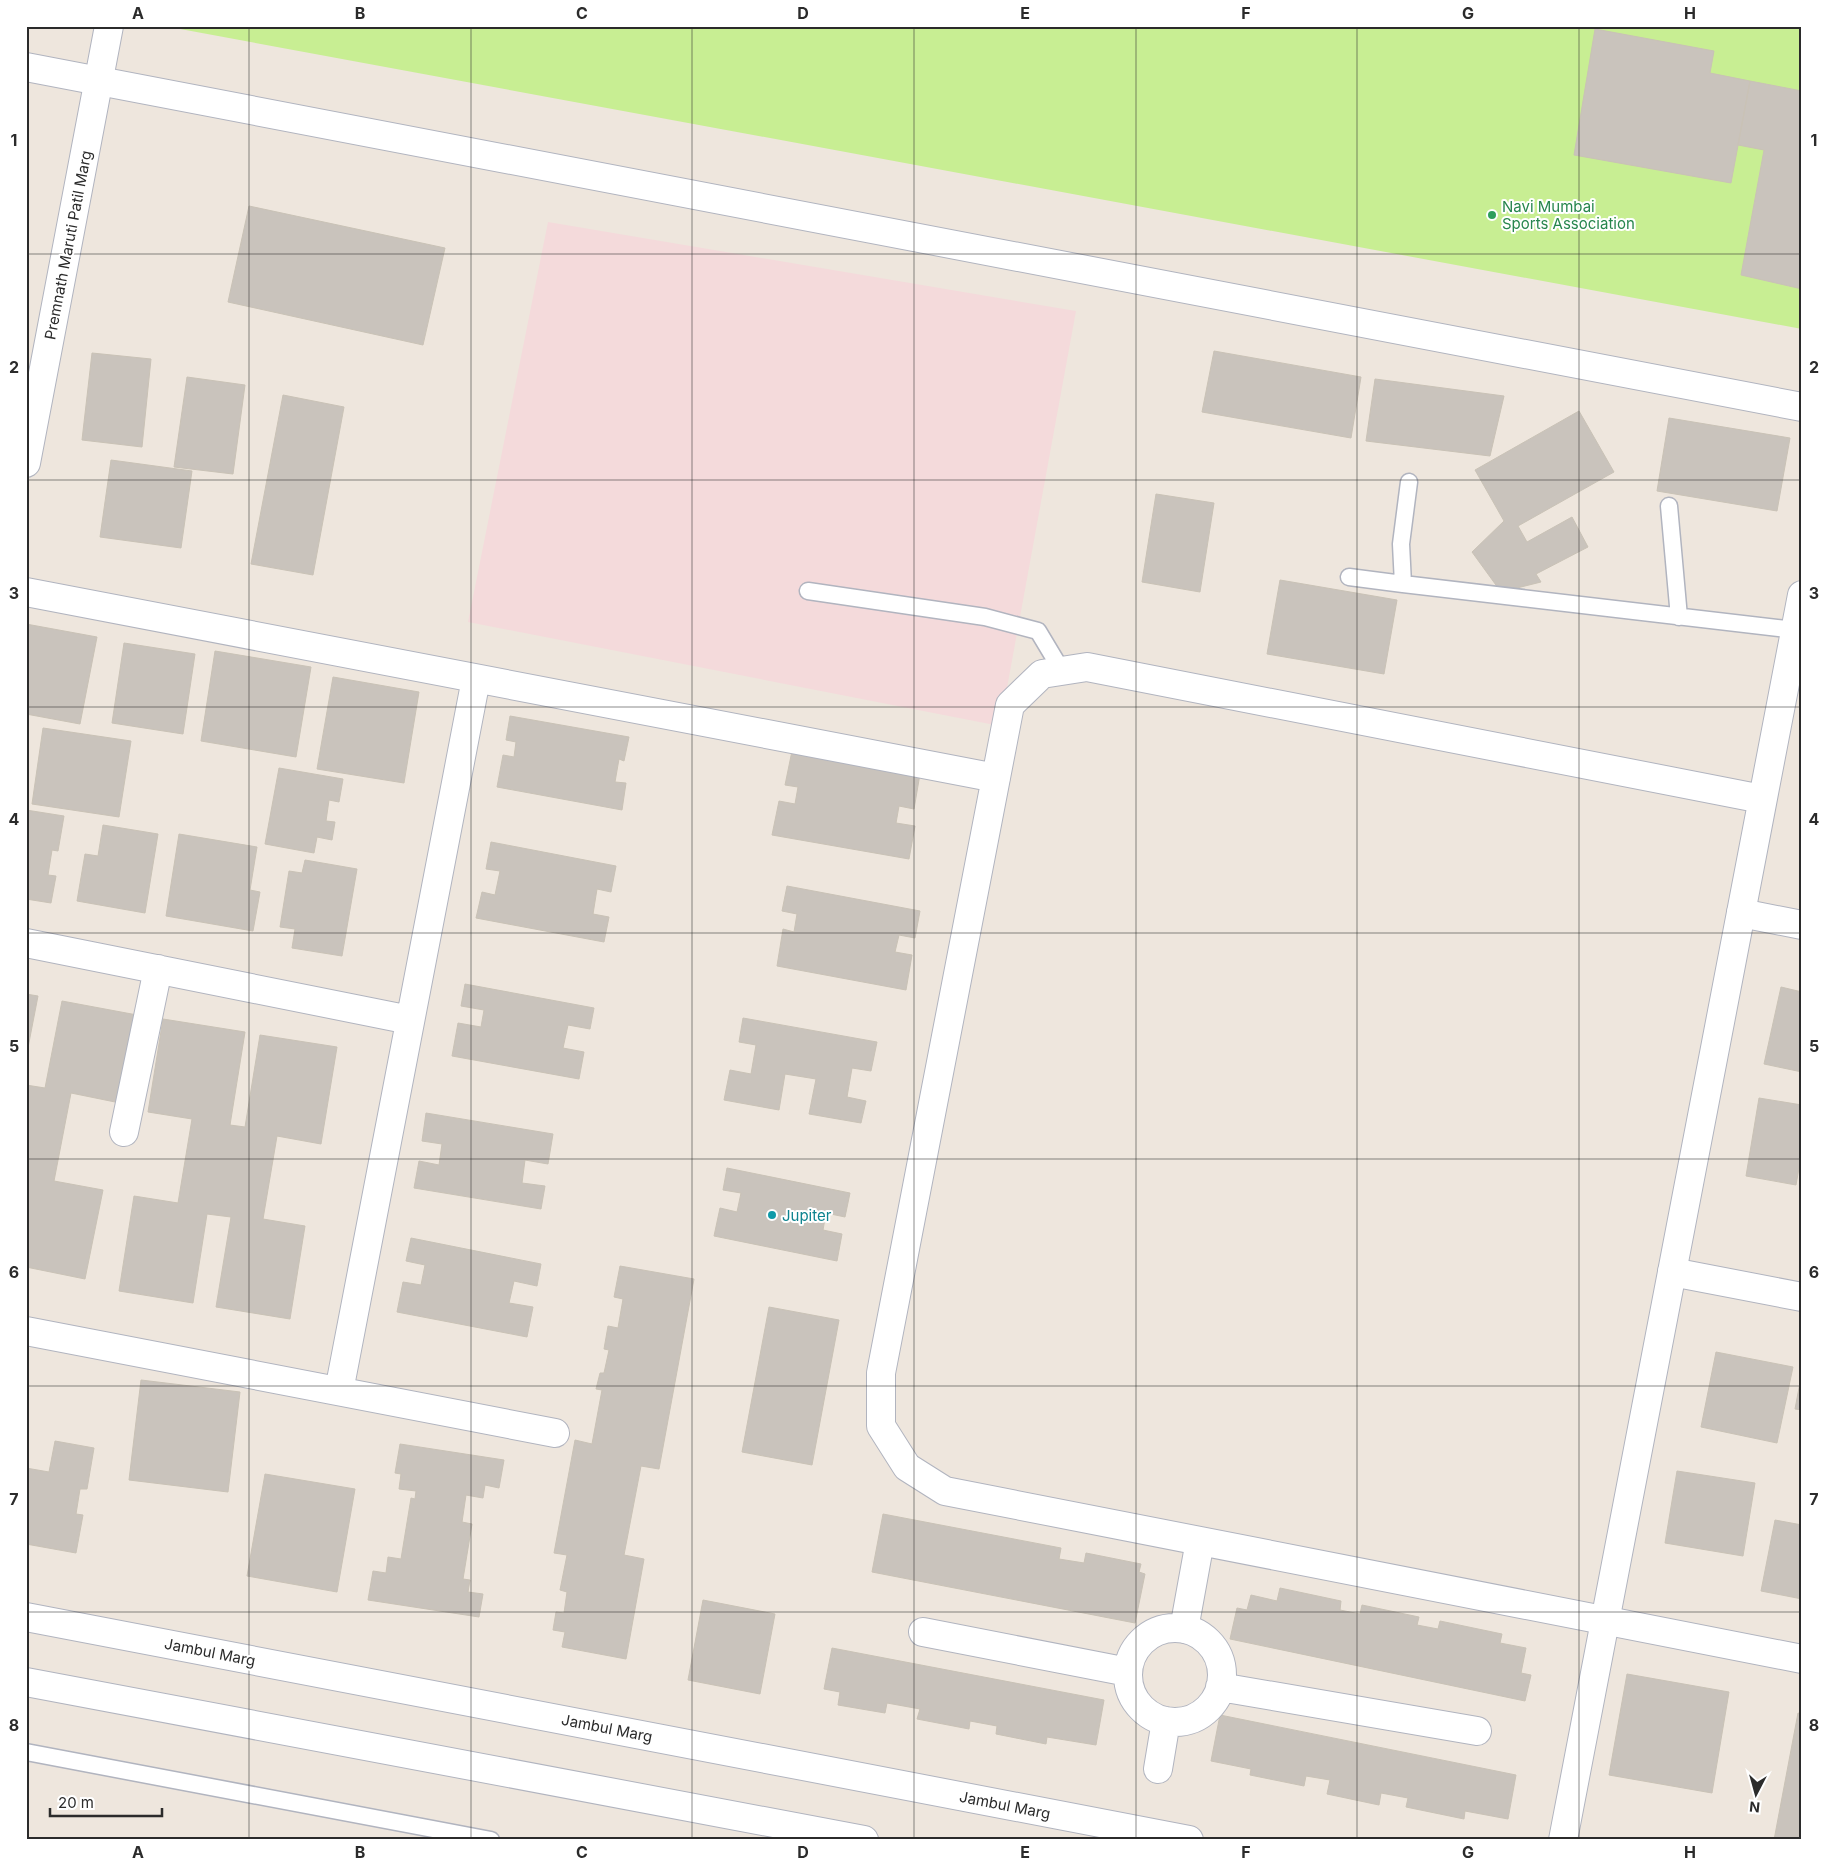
<svg xmlns="http://www.w3.org/2000/svg" width="1828" height="1866" font-family="Inter,sans-serif">
<style>
.medical{fill:#f4dadb}
.pitch{fill:#c8ee93}
.building{fill:#c9c3bc;stroke:#c9c2b6}
.lines{fill:none;stroke-linecap:round;stroke-linejoin:round}
.service-casing{stroke:#b1b4bf;stroke-width:19}
.minor-casing{stroke:#b1b4bf;stroke-width:30}
.tertiary-casing{stroke:#b1b4bf;stroke-width:30}
.secondary-casing{stroke:#b1b4bf;stroke-width:30}
.service{stroke:#fff;stroke-width:16}
.minor{stroke:#fff;stroke-width:28}
.tertiary{stroke:#fff;stroke-width:28}
.secondary{stroke:#fff;stroke-width:28}
.grid{fill:none;stroke:#2b2b2b;stroke-width:1;stroke-opacity:0.55}
.leisure-dot{fill:#2e9e5b;stroke:#fff;stroke-width:2}
.culture-dot{fill:#0f9aa8;stroke:#fff;stroke-width:2}
.labels{text-anchor:middle;dominant-baseline:central;stroke-width:4;stroke-linejoin:round;paint-order:stroke}
.leisure-label{font-size:15px;fill:#27864d;stroke:#fff;text-anchor:start}
.street-label{font-size:15px;fill:#2b2b2b;stroke:#fff}
.culture-label{font-size:15px;fill:#0d838f;stroke:#fff;text-anchor:start}
.neatline{fill:none;stroke:#2b2b2b;stroke-width:2}
.grid-label{font-size:16px;text-anchor:middle;font-weight:bold;fill:#2b2b2b}
</style>
<rect width="100%" height="100%" fill="#eee6dd"/>
<path class="medical" d="M548,222L1076,311L1000,726L468,622Z"/>
<path class="pitch" d="M164,26H1802V329Z"/>
<path class="building" d="M1595,29L1714,51L1710,73L1750,81L1731,183L1574,155Z
M1750,81L1802,91V289L1741,275L1764,150L1738,145Z
M249,206L445,248L423,345L228,302Z
M1214,351L1361,377L1351,438L1202,412Z
M92,353L151,359L142,447L82,440Z
M187,377L245,385L233,474L174,467Z
M1375,379L1504,396L1490,456L1366,441Z
M283,395L344,407L313,575L251,564Z
M1579,411L1614,472L1518,526L1527,542L1572,517L1588,547L1536,574L1541,582L1501,592L1472,552L1504,521L1475,470Z
M1669,418L1790,438L1777,511L1657,491Z
M111,460L192,471L181,548L100,537Z
M1156,494L1214,503L1200,592L1142,582Z
M1280,580L1397,600L1384,674L1267,654Z
M26,624L97,637L80,724L26,714Z
M124,643L195,654L183,734L112,723Z
M215,651L311,667L296,757L201,741Z
M333,677L419,692L404,783L317,769Z
M510,716L629,737L624,761L619,759L615,782L626,783L622,810L497,787L503,755L514,757L516,742L506,740Z
M43,728L131,741L119,817L32,804Z
M792,751L920,774L914,809L899,806L896,823L915,826L909,859L772,835L779,801L795,804L798,787L785,785Z
M279,768L343,779L339,802L329,800L326,821L335,822L332,840L317,837L314,853L265,844Z
M26,810L64,816L58,851L52,850L48,875L56,876L51,903L26,899Z
M103,825L158,834L145,913L77,901L85,854L98,856Z
M179,834L257,847L250,890L260,892L253,931L166,916Z
M491,842L616,866L611,892L597,889L593,914L609,917L604,942L476,918L482,892L495,895L500,871L486,869Z
M305,860L357,869L342,956L292,948L295,929L280,927L289,871L302,873Z
M787,886L920,911L915,938L899,935L895,952L912,955L906,990L777,966L783,929L794,932L797,914L782,911Z
M465,984L594,1008L590,1029L568,1025L563,1048L584,1052L579,1079L452,1056L458,1023L481,1027L484,1010L461,1006Z
M1781,987L1802,992V1072L1764,1064Z
M26,994L38,996L26,1058Z
M62,1001L137,1015L120,1103L71,1093L54,1181L103,1190L85,1279L26,1267V1085L45,1088Z
M743,1018L877,1042L871,1071L852,1068L847,1097L866,1101L861,1123L809,1114L816,1079L785,1074L779,1110L724,1100L730,1070L751,1074L756,1045L739,1042Z
M163,1019L245,1032L230,1125L245,1127L260,1035L337,1047L321,1144L277,1136L263,1219L305,1226L290,1319L216,1307L231,1217L207,1214L193,1303L119,1291L134,1196L178,1203L192,1119L148,1112Z
M1759,1098L1802,1105V1151L1796,1185L1746,1176Z
M426,1113L553,1134L548,1164L525,1160L522,1183L545,1186L541,1209L414,1188L419,1161L439,1165L442,1144L422,1141Z
M727,1168L850,1193L845,1217L826,1213L823,1230L842,1234L837,1261L714,1236L720,1208L737,1212L741,1193L723,1190Z
M411,1238L541,1264L537,1286L514,1281L509,1303L533,1307L527,1337L397,1312L403,1282L421,1285L425,1265L406,1261Z
M620,1266L694,1279L659,1469L641,1466L624,1555L644,1559L626,1659L562,1647L565,1632L553,1630L556,1612L564,1613L567,1592L560,1590L567,1555L554,1553L575,1440L592,1444L602,1390L596,1389L600,1373H604L609,1350L604,1349L608,1326L618,1328L623,1299L614,1297Z
M769,1307L839,1320L812,1465L742,1452Z
M1716,1352L1793,1367L1777,1443L1701,1427Z
M1802,1372V1410L1795,1409Z
M141,1380L240,1392L228,1492L129,1480Z
M55,1441L94,1448L87,1489H80L76,1514L83,1515L76,1553L26,1544V1468L49,1472Z
M400,1444L504,1460L499,1488L485,1485L483,1498L466,1495L462,1522L472,1524L463,1579L470,1580L468,1592L483,1594L479,1617L368,1600L373,1571L386,1573L388,1557L401,1559L411,1498L415,1499L416,1491L399,1489L401,1474L395,1473Z
M1677,1471L1755,1483L1743,1556L1665,1543Z
M265,1474L355,1489L337,1592L247,1576Z
M883,1514L1061,1548L1059,1559L1084,1563L1086,1553L1141,1564L1139,1572L1145,1574L1135,1623L872,1572Z
M1775,1520L1802,1525V1599L1761,1591Z
M1280,1588L1341,1601L1340,1610L1360,1614L1362,1605L1419,1617L1417,1625L1438,1629L1440,1621L1502,1634L1500,1643L1526,1648L1521,1673L1531,1675L1525,1701L1230,1639L1237,1608L1247,1610L1251,1595L1277,1601Z
M703,1600L775,1614L760,1694L688,1680Z
M832,1648L1104,1700L1096,1745L1047,1737L1046,1744L996,1734L997,1726L970,1721L969,1729L917,1719L920,1709L887,1703L885,1713L838,1705L840,1692L824,1689Z
M1627,1674L1729,1692L1712,1793L1609,1775Z
M1798,1713L1802,1714V1840H1774Z
M1220,1715L1516,1775L1508,1819L1465,1811L1464,1819L1406,1807L1408,1798L1381,1793L1379,1805L1327,1794L1330,1780L1306,1776L1304,1786L1250,1775L1251,1769L1211,1761Z"/>
<g class="lines">
<defs>
<path id="service" d="M1409,482L1401,544L1403,584L1795,630
M1669,506L1679,617
M1349,577L1403,584
M808,591L985,617L1038,631L1062,671
M26,1752L491,1840"/>
<path id="minor" d="M26,463L109,26
M26,592L996,778
M1762,799L1087,667L1042,674L1010,705L881,1373V1426L907,1467L945,1491L1802,1659
M1741,913L1802,925
M26,943L410,1020
M124,1132L158,969
M1672,1272L1802,1297
M26,1331L555,1433
M339,1391L476,679
M1128 1675a47 47 0 1 1 94 0a47 47 0 1 1-94 0Z
M1184,1629L1200,1541
M923,1632L1128,1672
M1220,1687L1477,1731
M1158,1769L1166,1721"/>
<path id="tertiary" d="M26,67L1802,407
M1563,1840L1802,595"/>
<path id="secondary" d="M26,1617L1189,1840
M26,1682L864,1840"/>
</defs>
<use href="#service" class="service-casing"/>
<use href="#minor" class="minor-casing"/>
<use href="#tertiary" class="tertiary-casing"/>
<use href="#secondary" class="secondary-casing"/>
<use href="#service" class="service"/>
<use href="#minor" class="minor"/>
<use href="#tertiary" class="tertiary"/>
<use href="#secondary" class="secondary"/>
</g>
<path class="grid" d="M249,26V1840M471,26V1840M692,26V1840M914,26V1840M1136,26V1840M1357,26V1840M1579,26V1840M26,254H1802M26,480H1802M26,707H1802M26,933H1802M26,1159H1802M26,1386H1802M26,1612H1802"/>
<circle class="leisure-dot" cx="1492" cy="215" r="5"/>
<circle class="culture-dot" cx="772" cy="1215" r="5"/>
<g class="labels">
<g class="leisure-label">
<text x="1502" y="206">Navi Mumbai<tspan x="1502" dy="17">Sports Association</tspan></text>
</g>
<g class="street-label">
<text transform="translate(68 245) rotate(-79)">Premnath Maruti Patil Marg</text>
<text transform="translate(210 1652) rotate(11)">Jambul Marg</text>
<text transform="translate(607 1728) rotate(11)">Jambul Marg</text>
<text transform="translate(1005 1805) rotate(11)">Jambul Marg</text>
</g>
<g class="culture-label">
<text x="782" y="1215">Jupiter</text>
</g>
</g>
<rect width="1828" height="1866" fill="none" stroke="#ffffff" stroke-width="55"/>
<g transform="translate(1756 1794) rotate(186)" stroke="#ffffff" stroke-width="4" paint-order="stroke">
<path d="M0-4L9 19L0 12L-9 19Z" fill="#2b2b2b"/>
<text y="-8" font-size="14" font-weight="bold" text-anchor="middle" fill="#2b2b2b">N</text>
</g>
<path d="M50 1808v8h112v-8" fill="none" stroke="#2b2b2b" stroke-width="2.5"/>
<text x="58" y="1808" font-size="15" fill="#2b2b2b" stroke="#ffffff" stroke-width="4" paint-order="stroke">20 m</text>
<rect x="28" y="28" width="1772" height="1810" class="neatline"/>
<g class="grid-label">
<text x="138" y="19">A</text>
<text x="360" y="19">B</text>
<text x="582" y="19">C</text>
<text x="803" y="19">D</text>
<text x="1025" y="19">E</text>
<text x="1246" y="19">F</text>
<text x="1468" y="19">G</text>
<text x="1690" y="19">H</text>
<text x="14" y="146">1</text>
<text x="1814" y="146">1</text>
<text x="14" y="373">2</text>
<text x="1814" y="373">2</text>
<text x="14" y="599">3</text>
<text x="1814" y="599">3</text>
<text x="14" y="825">4</text>
<text x="1814" y="825">4</text>
<text x="14" y="1052">5</text>
<text x="1814" y="1052">5</text>
<text x="14" y="1278">6</text>
<text x="1814" y="1278">6</text>
<text x="14" y="1505">7</text>
<text x="1814" y="1505">7</text>
<text x="14" y="1731">8</text>
<text x="1814" y="1731">8</text>
<text x="138" y="1858">A</text>
<text x="360" y="1858">B</text>
<text x="582" y="1858">C</text>
<text x="803" y="1858">D</text>
<text x="1025" y="1858">E</text>
<text x="1246" y="1858">F</text>
<text x="1468" y="1858">G</text>
<text x="1690" y="1858">H</text>
</g>
</svg>
